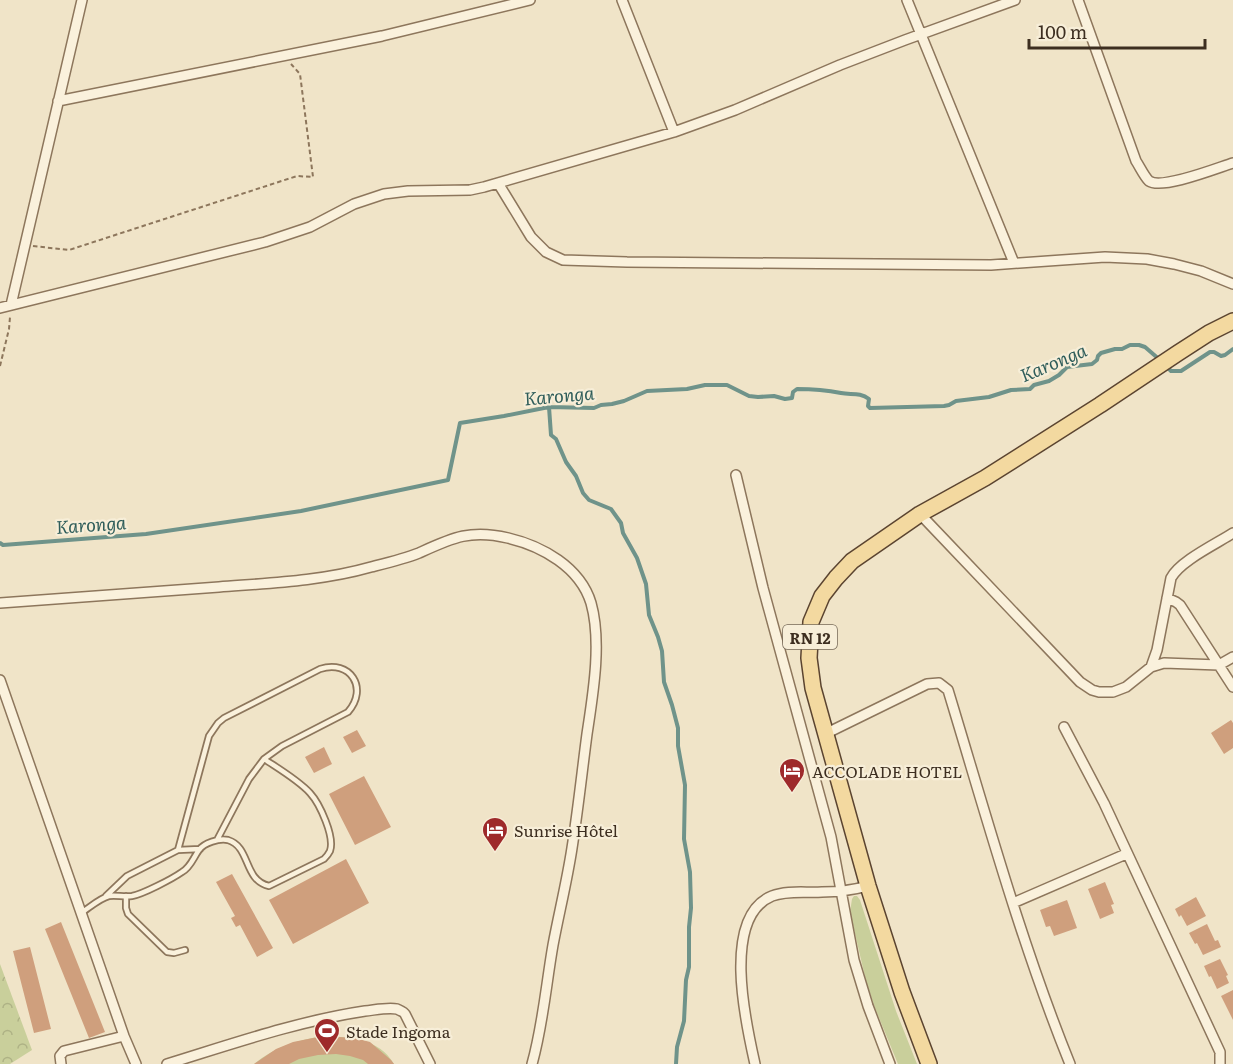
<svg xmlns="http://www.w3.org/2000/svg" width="1233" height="1064" font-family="Literata,serif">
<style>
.grass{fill:#c9cf9b}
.forest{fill:url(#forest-crowns)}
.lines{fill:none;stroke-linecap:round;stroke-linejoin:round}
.stream{stroke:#6f938a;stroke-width:4}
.building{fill:#cf9f7d}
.lane-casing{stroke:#8d765c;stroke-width:8}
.street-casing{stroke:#8d765c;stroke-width:12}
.primary-casing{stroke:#5b4430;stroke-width:18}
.path{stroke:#8d765c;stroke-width:2;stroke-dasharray:4.5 3;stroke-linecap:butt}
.lane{stroke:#faf1dc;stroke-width:4.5}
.street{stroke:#faf1dc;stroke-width:9}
.primary{stroke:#f3d9a0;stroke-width:15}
.labels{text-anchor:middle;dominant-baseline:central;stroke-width:4.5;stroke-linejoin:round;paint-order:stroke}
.shield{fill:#f7eed8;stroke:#756857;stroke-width:1.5}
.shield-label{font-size:15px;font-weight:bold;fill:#3d2e20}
.poi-label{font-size:16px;fill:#3d2e20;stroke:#f7eed8;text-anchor:start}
.water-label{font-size:18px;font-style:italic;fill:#2f5d5a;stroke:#f7eed8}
</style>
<defs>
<pattern id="forest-crowns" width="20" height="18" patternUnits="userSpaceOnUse" patternTransform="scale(1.5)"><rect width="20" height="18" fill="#c9cf9b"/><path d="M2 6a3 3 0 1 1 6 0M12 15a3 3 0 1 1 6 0" fill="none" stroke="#aeb285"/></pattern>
</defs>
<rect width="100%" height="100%" fill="#f0e4c8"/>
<path class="grass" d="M854,896H857L860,900L896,1011L917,1064H898L875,1008L866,981L850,912L852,899Z
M323,1036C349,1037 379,1038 394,1064H254C275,1047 297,1040 323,1036Z"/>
<path class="forest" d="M0,964L32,1050L10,1064H0Z"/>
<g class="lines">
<path class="stream" d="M1165,365L1171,371H1181L1210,352H1214L1221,356L1225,355L1233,349
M549,407L551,435L556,439L566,462L576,476L583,493L589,500L611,509L621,523L623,533L637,558L646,584L649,615L658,637L662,651L664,682L672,705L678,728V746L685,785L684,839L690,872L691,908L689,927V967L686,980L684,1021L677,1047L676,1064
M0,543L3,545L146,534L301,511L448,480L460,423L504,416L549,407L594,408L601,405L612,404L624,401L647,391L687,389L705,385H727L749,396L758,397L774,396L785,399L792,398L793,392L797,389C813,389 826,390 841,393C851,395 860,392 869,399L868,406L870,408L944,406L949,405L956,401L989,397L1011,390L1030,389L1034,385L1049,381L1059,375L1067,367L1092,364L1097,360L1098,356L1101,353L1115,349H1122L1130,345H1139L1145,347L1160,360"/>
</g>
<path class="building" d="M1231,720L1233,723V748L1224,754L1211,733Z
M357,730L366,746L352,753L343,737Z
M324,747L332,764L314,773L305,757Z
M364,776L391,827L355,845L329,794Z
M346,859L369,903L293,944L269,900Z
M232,874L273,948L257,957L240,925L236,927L231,918L235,916L216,882Z
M1105,882L1114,904L1111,905L1114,913L1100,919L1088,889Z
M1196,897L1206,916L1187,926L1181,915L1179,917L1175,909Z
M1067,900L1077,928L1054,936L1050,926L1046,927L1040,910Z
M61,922L105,1032L89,1038L45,929Z
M1207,924L1215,941L1218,940L1221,947L1203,955L1197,943L1195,944L1189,933Z
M30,947L51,1029L34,1033L13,951Z
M1220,959L1228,975L1226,976L1229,983L1217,989L1211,976L1209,977L1204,966Z
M1233,990V1020L1221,996Z
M323,1036L355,1038L370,1042L391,1060L394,1064H368L363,1060L350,1056L336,1054L318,1055L299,1059L289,1064H254L276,1049L293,1042Z"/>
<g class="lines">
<defs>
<path id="lane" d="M178,850L200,849
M106,896L127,876L178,850L209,736L218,723L224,718L320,669C350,659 369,688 348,712L282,746L264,759
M126,896V908L128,914L167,952L174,953L185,950
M81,913C89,908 100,898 109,896C116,895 124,897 132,896C143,894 172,879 182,872C191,867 193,858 199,850C204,843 219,838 228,840C251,847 243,880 269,886L324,859C326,857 329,853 330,851C335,837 320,804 310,793C298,780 279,769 264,759L249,779L217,840"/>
<path id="street" d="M622,0L674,132
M907,0L1014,263
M1078,0L1136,161C1140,167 1144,176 1149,181C1162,190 1217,168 1233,163
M58,101L382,36L530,0
M498,183L531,237L546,252L563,260L627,262L991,265L1105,257L1147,259L1174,264L1201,271L1233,284
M11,305L82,0
M0,308L265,242L310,227L354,204L384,194L408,191L470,190L484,187L674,132L735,110L840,65L905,40L1015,0
M736,475L763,588L831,837L854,960L868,1006L890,1064
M920,514L1080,682L1092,690L1099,692H1113L1126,687L1151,667L1157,650L1171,578C1180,561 1216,544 1233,533
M1167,598L1176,602L1180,605L1233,687
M0,603C73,598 146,593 219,587C270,583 322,581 371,567C387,563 404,559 419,553C452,538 470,529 508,538C542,546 580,567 591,603C602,642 593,694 587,734C582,772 578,810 572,848C567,881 559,913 553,945C546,985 543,1025 532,1064
M1151,667L1164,663L1219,665L1233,657
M0,680L124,1036L136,1064
M1064,727L1104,803L1220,1052V1064
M825,734L927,684L939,683L948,690C986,815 1021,943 1070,1064
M1013,903L1126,854
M61,1064L60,1056L64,1051L124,1036
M167,1064C232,1044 298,1021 365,1011C375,1010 388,1007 397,1009C399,1010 404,1012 405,1014L430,1064
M755,1064C746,1024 721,917 772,896C787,890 806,893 822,892C838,892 853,890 868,886"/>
<path id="primary" d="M929,1064L902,992L868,886L813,688L809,658L811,622L822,596L836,578L852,561L920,514L985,478L1100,405L1178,353L1209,333L1233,321"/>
</defs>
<use href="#lane" class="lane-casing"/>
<use href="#street" class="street-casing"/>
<use href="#primary" class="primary-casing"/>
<path class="path" d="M33,246L69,250L297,176L313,177L300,74L291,64
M0,366L9,329L10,317"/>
<use href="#lane" class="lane"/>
<use href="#street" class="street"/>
<use href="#primary" class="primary"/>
</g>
<defs>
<symbol id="hotel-pin" viewBox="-11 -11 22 30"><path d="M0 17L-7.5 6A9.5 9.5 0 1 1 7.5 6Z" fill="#9e2a2b" stroke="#f7eed8"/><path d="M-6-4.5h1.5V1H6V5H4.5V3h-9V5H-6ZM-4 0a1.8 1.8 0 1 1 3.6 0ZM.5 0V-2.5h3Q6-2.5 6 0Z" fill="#fff"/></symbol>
<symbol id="stadium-pin" viewBox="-11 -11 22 30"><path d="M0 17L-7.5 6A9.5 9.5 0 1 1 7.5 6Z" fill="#9e2a2b" stroke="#f7eed8"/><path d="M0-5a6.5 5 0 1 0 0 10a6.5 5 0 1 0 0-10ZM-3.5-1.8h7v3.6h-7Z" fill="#fff"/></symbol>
</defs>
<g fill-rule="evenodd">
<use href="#hotel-pin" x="777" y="756" width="30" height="40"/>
<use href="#hotel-pin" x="480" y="815" width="30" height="40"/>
<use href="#stadium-pin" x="312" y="1016" width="30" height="40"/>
</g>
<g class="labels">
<rect class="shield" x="783" y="625" width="54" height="24" rx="4.5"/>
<g class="shield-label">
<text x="810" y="637">RN 12</text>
</g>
<g class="poi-label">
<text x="812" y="771">ACCOLADE HOTEL</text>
<text x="514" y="830">Sunrise Hôtel</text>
<text x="346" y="1031">Stade Ingoma</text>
</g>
<g class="water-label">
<text transform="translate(1053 362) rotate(-23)">Karonga</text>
<text transform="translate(559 395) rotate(-5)">Karonga</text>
<text transform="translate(91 524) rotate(-4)">Karonga</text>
</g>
</g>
<path d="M1029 39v9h176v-9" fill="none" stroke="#3d2e20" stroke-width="3"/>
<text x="1038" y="39" font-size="18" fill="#3d2e20" stroke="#f7eed8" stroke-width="4.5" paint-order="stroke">100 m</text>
</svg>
